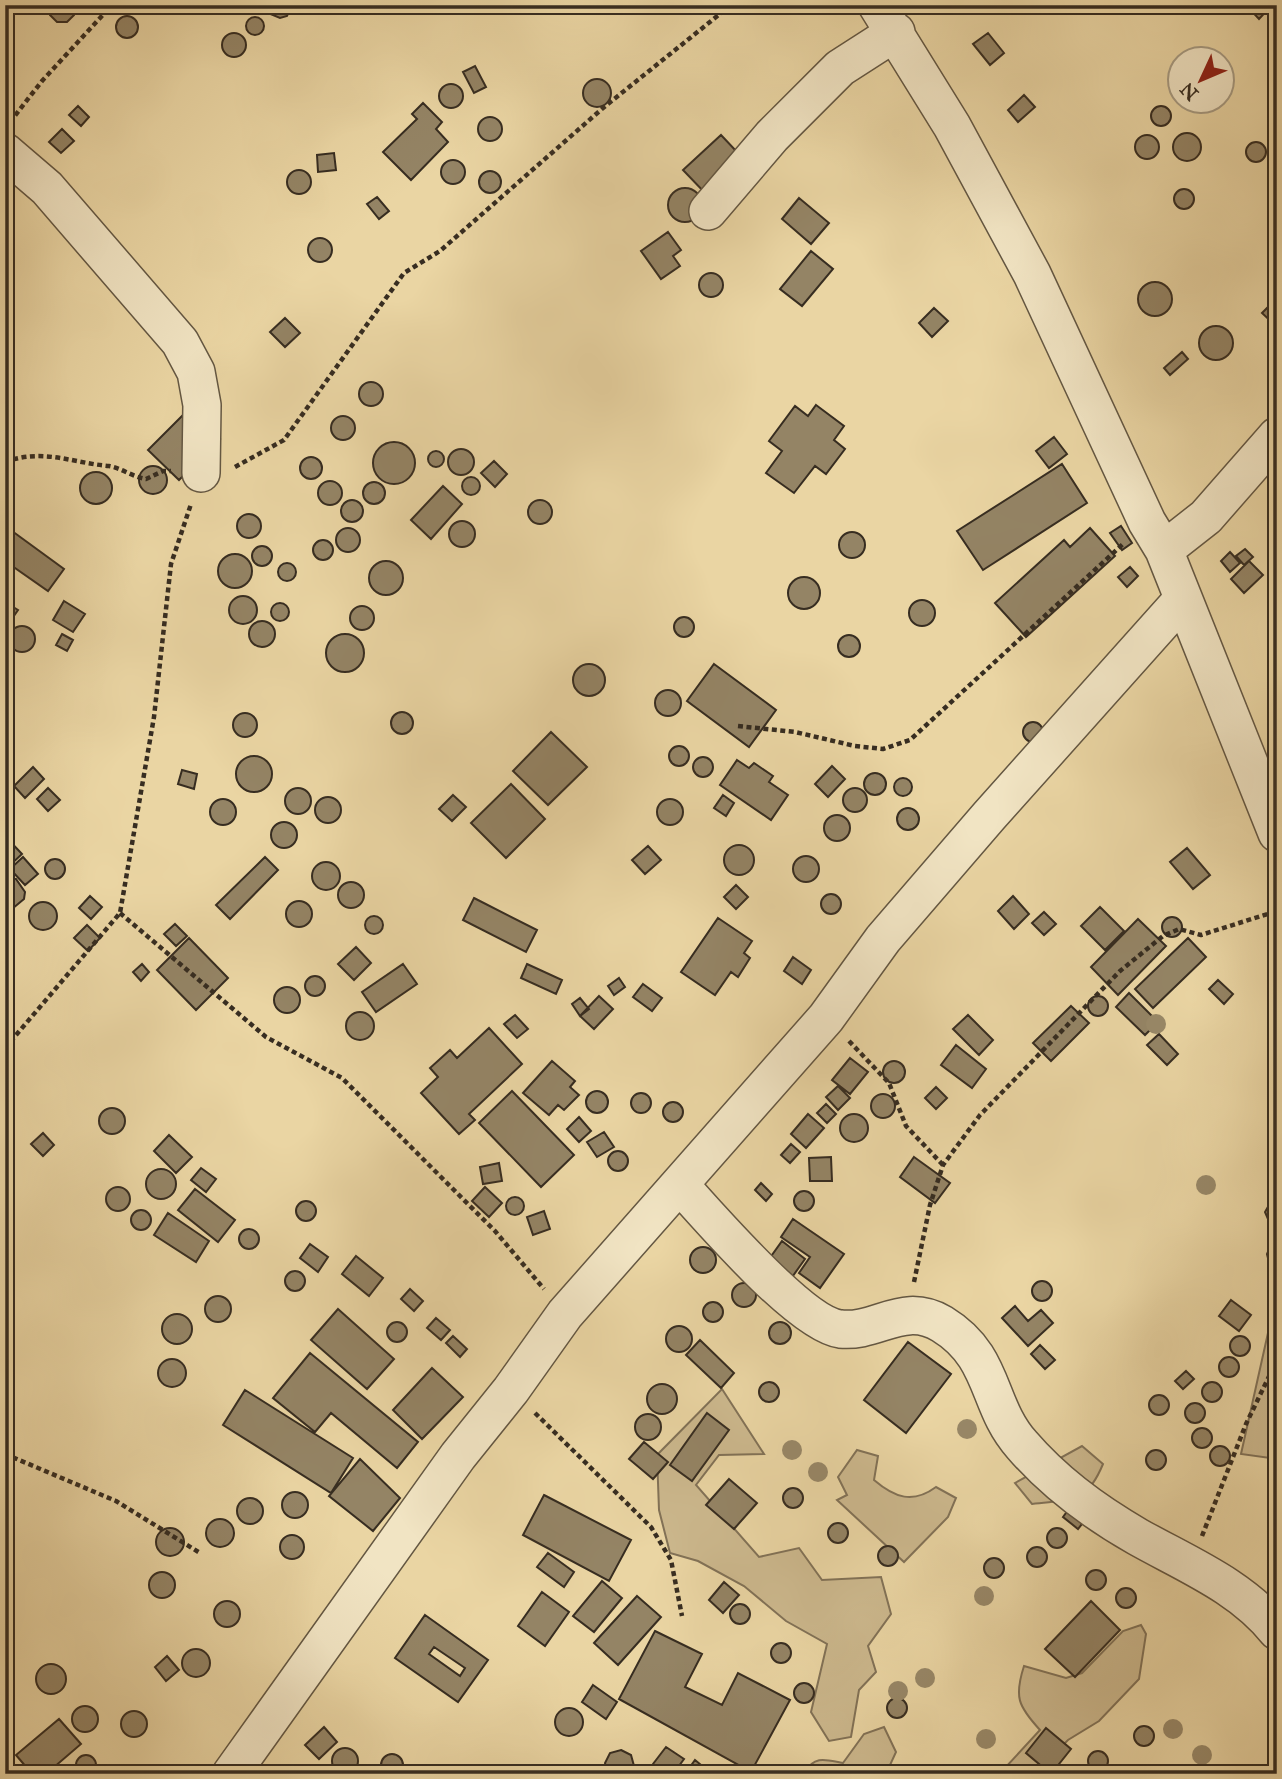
<svg xmlns="http://www.w3.org/2000/svg" width="1282" height="1779" font-family="'IM FELL Great Primer',serif">
<style>
.green{fill:#ccb88d;stroke:#827257;stroke-width:2}
.building{fill:#948465;stroke:#372d21;stroke-width:2;fill-rule:evenodd}
.lines{fill:none;stroke-linecap:round;stroke-linejoin:round}
.minor-casing{stroke:#645742;stroke-width:40}
.path{stroke:#372d21;stroke-width:4.5;stroke-dasharray:5 3.5;stroke-linecap:butt}
.minor{stroke:#f1e4c3;stroke-width:37}
.tree{fill:#988868}
</style>
<rect width="100%" height="100%" fill="#ead5a3"/>
<filter id="stains"><feTurbulence type="fractalNoise" baseFrequency=".00286" numOctaves="4"/><feColorMatrix values="0 0 0 0 .2 0 0 0 0 .09 0 0 0 0 .02 0 0 0 .5 -.17"/></filter>
<radialGradient id="worn" r=".72"><stop offset=".6" stop-color="#630" stop-opacity="0"/><stop offset="1" stop-color="#630" stop-opacity=".3"/></radialGradient>
<path class="green" d="M1277,1309V1459L1241,1454L1272,1315Z
M722,1389L764,1454L719,1455L696,1485L759,1557L799,1548L822,1580L881,1577L891,1614L868,1646L876,1672L859,1690L851,1737L829,1741L811,1712L827,1644L786,1621L744,1586L698,1561L670,1553L659,1510L657,1455Z
M1082,1446L1103,1464C1086,1505 1071,1499 1032,1504L1015,1483Z
M857,1450L878,1456L874,1480C895,1498 913,1504 936,1487L956,1498L948,1517L904,1562L837,1500L847,1495L838,1477Z
M1141,1625L1146,1634L1139,1679L1099,1721L1068,1740L1050,1758L1056,1774H1008L1005,1768L1040,1730C1018,1706 1014,1697 1024,1666L1066,1678L1082,1673L1123,1631Z
M884,1727L896,1752L890,1765L907,1774L805,1772C815,1755 826,1760 843,1763L864,1734Z"/>
<path class="building" d="M50,5H74V15L67,22H57L50,15Z
M266,5H292L287,16L280,18L268,13Z
M1246,5H1272L1259,19Z
M116 27a11 11 0 1 1 22 0a11 11 0 1 1-22 0Z
M246 26a9 9 0 1 1 18 0a9 9 0 1 1-18 0Z
M222 45a12 12 0 1 1 24 0a12 12 0 1 1-24 0Z
M988,33L1004,53L990,65L973,44Z
M475,66L486,87L474,93L463,72Z
M583 93a14 14 0 1 1 28 0a14 14 0 1 1-28 0Z
M439 96a12 12 0 1 1 24 0a12 12 0 1 1-24 0Z
M1024,95L1035,107L1018,122L1008,110Z
M423,103L442,122L436,129L448,142L411,180L383,152L417,119L412,114Z
M1151 116a10 10 0 1 1 20 0a10 10 0 1 1-20 0Z
M78,106L89,117L81,126L69,115Z
M478 129a12 12 0 1 1 24 0a12 12 0 1 1-24 0Z
M62,129L74,141L61,153L49,142Z
M1173 147a14 14 0 1 1 28 0a14 14 0 1 1-28 0Z
M721,135L739,154L706,194L683,170Z
M1135 147a12 12 0 1 1 24 0a12 12 0 1 1-24 0Z
M1246 152a10 10 0 1 1 20 0a10 10 0 1 1-20 0Z
M334,153L336,170L318,172L317,155Z
M441 172a12 12 0 1 1 24 0a12 12 0 1 1-24 0Z
M287 182a12 12 0 1 1 24 0a12 12 0 1 1-24 0Z
M479 182a11 11 0 1 1 22 0a11 11 0 1 1-22 0Z
M668 205a17 17 0 1 1 34 0a17 17 0 1 1-34 0Z
M1174 199a10 10 0 1 1 20 0a10 10 0 1 1-20 0Z
M377,197L389,211L379,219L367,204Z
M799,198L829,223L811,244L782,219Z
M668,232L681,250L673,256L680,266L661,279L641,251Z
M308 250a12 12 0 1 1 24 0a12 12 0 1 1-24 0Z
M811,251L833,269L802,306L780,289Z
M699 285a12 12 0 1 1 24 0a12 12 0 1 1-24 0Z
M1138 299a17 17 0 1 1 34 0a17 17 0 1 1-34 0Z
M1277,298V327L1262,313Z
M934,308L948,321L932,337L919,323Z
M285,318L300,333L285,347L270,332Z
M1199 343a17 17 0 1 1 34 0a17 17 0 1 1-34 0Z
M1182,352L1188,359L1170,375L1164,368Z
M359 394a12 12 0 1 1 24 0a12 12 0 1 1-24 0Z
M816,405L844,426L834,440L845,449L826,474L815,466L794,493L766,473L782,451L769,441L795,406L808,416Z
M190,408L220,439L179,480L148,450Z
M331 428a12 12 0 1 1 24 0a12 12 0 1 1-24 0Z
M1054,437L1067,454L1049,468L1036,451Z
M373 463a21 21 0 1 1 42 0a21 21 0 1 1-42 0Z
M448 462a13 13 0 1 1 26 0a13 13 0 1 1-26 0Z
M428 459a8 8 0 1 1 16 0a8 8 0 1 1-16 0Z
M300 468a11 11 0 1 1 22 0a11 11 0 1 1-22 0Z
M494,461L507,474L495,487L481,473Z
M1062,464L1087,503L983,570L957,531Z
M139 480a14 14 0 1 1 28 0a14 14 0 1 1-28 0Z
M80 488a16 16 0 1 1 32 0a16 16 0 1 1-32 0Z
M462 486a9 9 0 1 1 18 0a9 9 0 1 1-18 0Z
M318 493a12 12 0 1 1 24 0a12 12 0 1 1-24 0Z
M363 493a11 11 0 1 1 22 0a11 11 0 1 1-22 0Z
M443,486L462,504L431,539L411,520Z
M528 512a12 12 0 1 1 24 0a12 12 0 1 1-24 0Z
M341 511a11 11 0 1 1 22 0a11 11 0 1 1-22 0Z
M237 526a12 12 0 1 1 24 0a12 12 0 1 1-24 0Z
M449 534a13 13 0 1 1 26 0a13 13 0 1 1-26 0Z
M1121,526L1132,543L1122,550L1110,533Z
M336 540a12 12 0 1 1 24 0a12 12 0 1 1-24 0Z
M1090,528L1115,556L1026,637L995,603L1064,540L1070,547Z
M12,531L64,569L48,591L5,561V541Z
M839 545a13 13 0 1 1 26 0a13 13 0 1 1-26 0Z
M313 550a10 10 0 1 1 20 0a10 10 0 1 1-20 0Z
M252 556a10 10 0 1 1 20 0a10 10 0 1 1-20 0Z
M1245,549L1253,557L1244,565L1236,556Z
M1230,552L1240,563L1230,572L1221,561Z
M218 571a17 17 0 1 1 34 0a17 17 0 1 1-34 0Z
M1249,561L1263,575L1244,593L1231,579Z
M369 578a17 17 0 1 1 34 0a17 17 0 1 1-34 0Z
M278 572a9 9 0 1 1 18 0a9 9 0 1 1-18 0Z
M1130,567L1138,576L1127,587L1118,577Z
M788 593a16 16 0 1 1 32 0a16 16 0 1 1-32 0Z
M229 610a14 14 0 1 1 28 0a14 14 0 1 1-28 0Z
M909 613a13 13 0 1 1 26 0a13 13 0 1 1-26 0Z
M64,601L85,614L73,632L53,620Z
M5,602L18,610L9,623L5,621Z
M271 612a9 9 0 1 1 18 0a9 9 0 1 1-18 0Z
M350 618a12 12 0 1 1 24 0a12 12 0 1 1-24 0Z
M674 627a10 10 0 1 1 20 0a10 10 0 1 1-20 0Z
M249 634a13 13 0 1 1 26 0a13 13 0 1 1-26 0Z
M9 639a13 13 0 1 1 26 0a13 13 0 1 1-26 0Z
M326 653a19 19 0 1 1 38 0a19 19 0 1 1-38 0Z
M62,634L73,640L67,651L56,645Z
M838 646a11 11 0 1 1 22 0a11 11 0 1 1-22 0Z
M714,664L776,710L749,747L687,701Z
M573 680a16 16 0 1 1 32 0a16 16 0 1 1-32 0Z
M655 703a13 13 0 1 1 26 0a13 13 0 1 1-26 0Z
M391 723a11 11 0 1 1 22 0a11 11 0 1 1-22 0Z
M233 725a12 12 0 1 1 24 0a12 12 0 1 1-24 0Z
M1023 732a10 10 0 1 1 20 0a10 10 0 1 1-20 0Z
M551,732L587,767L548,805L513,771Z
M669 756a10 10 0 1 1 20 0a10 10 0 1 1-20 0Z
M236 774a18 18 0 1 1 36 0a18 18 0 1 1-36 0Z
M693 767a10 10 0 1 1 20 0a10 10 0 1 1-20 0Z
M737,760L749,768L754,763L773,776L769,782L788,795L771,820L720,785Z
M832,766L845,779L828,797L815,784Z
M33,767L44,779L25,798L14,786Z
M182,770L197,774L194,789L178,784Z
M864 784a11 11 0 1 1 22 0a11 11 0 1 1-22 0Z
M894 787a9 9 0 1 1 18 0a9 9 0 1 1-18 0Z
M511,784L545,819L506,858L471,823Z
M843 800a12 12 0 1 1 24 0a12 12 0 1 1-24 0Z
M48,788L60,800L48,811L37,799Z
M285 801a13 13 0 1 1 26 0a13 13 0 1 1-26 0Z
M453,795L466,807L452,821L439,809Z
M723,795L734,803L726,816L714,808Z
M315 810a13 13 0 1 1 26 0a13 13 0 1 1-26 0Z
M657 812a13 13 0 1 1 26 0a13 13 0 1 1-26 0Z
M210 812a13 13 0 1 1 26 0a13 13 0 1 1-26 0Z
M897 819a11 11 0 1 1 22 0a11 11 0 1 1-22 0Z
M824 828a13 13 0 1 1 26 0a13 13 0 1 1-26 0Z
M271 835a13 13 0 1 1 26 0a13 13 0 1 1-26 0Z
M5,836L22,854L5,870Z
M724 860a15 15 0 1 1 30 0a15 15 0 1 1-30 0Z
M648,846L661,860L645,874L632,860Z
M1187,848L1210,875L1193,889L1170,862Z
M793 869a13 13 0 1 1 26 0a13 13 0 1 1-26 0Z
M23,857L38,874L25,885L10,869Z
M265,857L278,870L230,919L216,905Z
M45 869a10 10 0 1 1 20 0a10 10 0 1 1-20 0Z
M312 876a14 14 0 1 1 28 0a14 14 0 1 1-28 0Z
M8,878L16,879L25,892L24,899L12,909L5,908Z
M338 895a13 13 0 1 1 26 0a13 13 0 1 1-26 0Z
M736,885L748,897L736,909L724,897Z
M821 904a10 10 0 1 1 20 0a10 10 0 1 1-20 0Z
M90,896L102,907L91,919L79,908Z
M1013,896L1029,914L1014,929L998,911Z
M474,898L537,930L526,952L463,920Z
M286 914a13 13 0 1 1 26 0a13 13 0 1 1-26 0Z
M29 916a14 14 0 1 1 28 0a14 14 0 1 1-28 0Z
M1100,907L1124,931L1105,950L1081,926Z
M1044,912L1056,924L1044,935L1032,923Z
M365 925a9 9 0 1 1 18 0a9 9 0 1 1-18 0Z
M1162 927a10 10 0 1 1 20 0a10 10 0 1 1-20 0Z
M718,918L752,941L744,953L750,958L738,977L731,972L715,995L681,972Z
M1138,919L1166,946L1118,995L1091,967Z
M175,924L187,936L176,946L164,934Z
M87,925L100,938L88,951L74,938Z
M189,938L228,978L196,1010L157,970Z
M1188,938L1206,957L1153,1008L1135,989Z
M356,947L371,963L354,980L338,964Z
M793,957L811,970L802,984L784,971Z
M142,964L149,972L141,981L133,972Z
M403,964L417,984L376,1012L362,992Z
M527,964L562,980L556,994L521,978Z
M305 986a10 10 0 1 1 20 0a10 10 0 1 1-20 0Z
M619,978L625,987L614,995L608,986Z
M1218,980L1233,994L1224,1004L1209,989Z
M643,984L662,998L652,1011L633,997Z
M274 1000a13 13 0 1 1 26 0a13 13 0 1 1-26 0Z
M1129,993L1158,1022L1145,1035L1116,1007Z
M1088 1006a10 10 0 1 1 20 0a10 10 0 1 1-20 0Z
M599,996L613,1009L594,1029L580,1016Z
M580,998L589,1009L580,1016L572,1004Z
M1071,1006L1089,1023L1051,1061L1033,1043Z
M346 1026a14 14 0 1 1 28 0a14 14 0 1 1-28 0Z
M515,1015L528,1029L517,1038L504,1024Z
M968,1015L993,1040L979,1055L953,1029Z
M489,1028L522,1064L469,1114L475,1120L459,1134L421,1093L438,1077L430,1068L450,1050L457,1058Z
M1159,1034L1178,1054L1167,1065L1147,1045Z
M956,1045L986,1069L972,1088L941,1065Z
M850,1058L868,1072L850,1094L832,1080Z
M883 1072a11 11 0 1 1 22 0a11 11 0 1 1-22 0Z
M552,1061L575,1081L570,1087L579,1095L564,1110L558,1105L549,1115L523,1093Z
M838,1086L850,1098L838,1110L826,1097Z
M936,1087L947,1098L936,1109L925,1098Z
M586 1102a11 11 0 1 1 22 0a11 11 0 1 1-22 0Z
M512,1091L574,1155L541,1187L479,1123Z
M631 1103a10 10 0 1 1 20 0a10 10 0 1 1-20 0Z
M871 1106a12 12 0 1 1 24 0a12 12 0 1 1-24 0Z
M663 1112a10 10 0 1 1 20 0a10 10 0 1 1-20 0Z
M826,1104L836,1114L827,1123L817,1113Z
M99 1121a13 13 0 1 1 26 0a13 13 0 1 1-26 0Z
M808,1114L824,1128L806,1148L791,1134Z
M840 1128a14 14 0 1 1 28 0a14 14 0 1 1-28 0Z
M579,1117L591,1131L579,1142L567,1129Z
M604,1132L614,1147L597,1157L587,1142Z
M43,1133L54,1145L43,1156L31,1144Z
M169,1135L192,1157L176,1173L154,1151Z
M791,1144L800,1152L790,1163L781,1155Z
M608 1161a10 10 0 1 1 20 0a10 10 0 1 1-20 0Z
M831,1157L832,1181H810L809,1158Z
M914,1157L950,1183L935,1203L900,1177Z
M499,1163L502,1181L483,1184L480,1167Z
M201,1168L216,1179L206,1192L191,1180Z
M146 1184a15 15 0 1 1 30 0a15 15 0 1 1-30 0Z
M761,1183L772,1194L766,1201L755,1190Z
M106 1199a12 12 0 1 1 24 0a12 12 0 1 1-24 0Z
M485,1187L502,1203L489,1217L472,1201Z
M195,1189L235,1220L218,1242L178,1210Z
M794 1201a10 10 0 1 1 20 0a10 10 0 1 1-20 0Z
M506 1206a9 9 0 1 1 18 0a9 9 0 1 1-18 0Z
M296 1211a10 10 0 1 1 20 0a10 10 0 1 1-20 0Z
M1276,1202L1277,1222L1275,1223L1268,1219L1265,1212L1269,1205Z
M131 1220a10 10 0 1 1 20 0a10 10 0 1 1-20 0Z
M544,1211L550,1229L533,1235L527,1217Z
M168,1213L209,1241L196,1262L154,1235Z
M793,1219L844,1254L820,1288L799,1273L810,1257L781,1237Z
M239 1239a10 10 0 1 1 20 0a10 10 0 1 1-20 0Z
M782,1241L805,1259L790,1280L767,1262Z
M310,1244L328,1257L318,1272L300,1258Z
M1277,1245V1265H1275L1269,1262L1267,1254L1270,1247Z
M690 1260a13 13 0 1 1 26 0a13 13 0 1 1-26 0Z
M356,1256L383,1278L369,1296L342,1274Z
M285 1281a10 10 0 1 1 20 0a10 10 0 1 1-20 0Z
M1032 1291a10 10 0 1 1 20 0a10 10 0 1 1-20 0Z
M732 1295a12 12 0 1 1 24 0a12 12 0 1 1-24 0Z
M410,1289L423,1301L414,1311L401,1299Z
M205 1309a13 13 0 1 1 26 0a13 13 0 1 1-26 0Z
M1231,1300L1251,1315L1239,1331L1219,1316Z
M703 1312a10 10 0 1 1 20 0a10 10 0 1 1-20 0Z
M1015,1306L1028,1321L1041,1310L1053,1323L1028,1346L1002,1318Z
M338,1309L394,1359L367,1389L311,1340Z
M162 1329a15 15 0 1 1 30 0a15 15 0 1 1-30 0Z
M436,1318L450,1330L441,1340L427,1328Z
M769 1333a11 11 0 1 1 22 0a11 11 0 1 1-22 0Z
M387 1332a10 10 0 1 1 20 0a10 10 0 1 1-20 0Z
M666 1339a13 13 0 1 1 26 0a13 13 0 1 1-26 0Z
M453,1336L467,1349L460,1357L446,1343Z
M1230 1346a10 10 0 1 1 20 0a10 10 0 1 1-20 0Z
M700,1340L734,1373L721,1388L686,1355Z
M908,1342L951,1374L906,1433L864,1400Z
M1040,1345L1055,1360L1045,1369L1031,1354Z
M310,1353L418,1442L397,1468L331,1413L315,1432L273,1398Z
M1219 1367a10 10 0 1 1 20 0a10 10 0 1 1-20 0Z
M158 1373a14 14 0 1 1 28 0a14 14 0 1 1-28 0Z
M432,1368L463,1397L422,1439L393,1410Z
M1186,1371L1194,1379L1183,1389L1175,1381Z
M759 1392a10 10 0 1 1 20 0a10 10 0 1 1-20 0Z
M1202 1392a10 10 0 1 1 20 0a10 10 0 1 1-20 0Z
M647 1399a15 15 0 1 1 30 0a15 15 0 1 1-30 0Z
M245,1390L353,1458L331,1493L223,1425Z
M1149 1405a10 10 0 1 1 20 0a10 10 0 1 1-20 0Z
M1185 1413a10 10 0 1 1 20 0a10 10 0 1 1-20 0Z
M707,1413L729,1430L692,1481L670,1465Z
M635 1427a13 13 0 1 1 26 0a13 13 0 1 1-26 0Z
M1192 1438a10 10 0 1 1 20 0a10 10 0 1 1-20 0Z
M644,1442L668,1462L653,1479L629,1459Z
M1210 1456a10 10 0 1 1 20 0a10 10 0 1 1-20 0Z
M1146 1460a10 10 0 1 1 20 0a10 10 0 1 1-20 0Z
M360,1459L400,1498L373,1531L329,1496Z
M729,1479L757,1503L734,1529L706,1505Z
M783 1498a10 10 0 1 1 20 0a10 10 0 1 1-20 0Z
M282 1505a13 13 0 1 1 26 0a13 13 0 1 1-26 0Z
M544,1495L631,1540L609,1581L523,1535Z
M1077,1498L1093,1510L1078,1529L1063,1517Z
M237 1511a13 13 0 1 1 26 0a13 13 0 1 1-26 0Z
M206 1533a14 14 0 1 1 28 0a14 14 0 1 1-28 0Z
M828 1533a10 10 0 1 1 20 0a10 10 0 1 1-20 0Z
M1047 1538a10 10 0 1 1 20 0a10 10 0 1 1-20 0Z
M156 1542a14 14 0 1 1 28 0a14 14 0 1 1-28 0Z
M280 1547a12 12 0 1 1 24 0a12 12 0 1 1-24 0Z
M878 1556a10 10 0 1 1 20 0a10 10 0 1 1-20 0Z
M1027 1557a10 10 0 1 1 20 0a10 10 0 1 1-20 0Z
M548,1553L574,1572L564,1587L537,1567Z
M984 1568a10 10 0 1 1 20 0a10 10 0 1 1-20 0Z
M1086 1580a10 10 0 1 1 20 0a10 10 0 1 1-20 0Z
M149 1585a13 13 0 1 1 26 0a13 13 0 1 1-26 0Z
M602,1581L622,1598L594,1632L573,1616Z
M724,1582L739,1595L723,1613L709,1600Z
M1116 1598a10 10 0 1 1 20 0a10 10 0 1 1-20 0Z
M542,1592L569,1612L545,1646L518,1626Z
M637,1596L661,1617L618,1665L594,1643Z
M1091,1601L1120,1630L1075,1677L1045,1649Z
M214 1614a13 13 0 1 1 26 0a13 13 0 1 1-26 0Z
M730 1614a10 10 0 1 1 20 0a10 10 0 1 1-20 0Z
M425,1615L488,1660L458,1702L395,1658ZM434,1647L465,1668L460,1676L429,1654Z
M655,1631L702,1654L685,1687L722,1705L738,1673L790,1700L751,1772L619,1699Z
M771 1653a10 10 0 1 1 20 0a10 10 0 1 1-20 0Z
M182 1663a14 14 0 1 1 28 0a14 14 0 1 1-28 0Z
M167,1656L179,1670L166,1681L155,1667Z
M36 1679a15 15 0 1 1 30 0a15 15 0 1 1-30 0Z
M794 1693a10 10 0 1 1 20 0a10 10 0 1 1-20 0Z
M593,1685L617,1702L606,1719L582,1702Z
M887 1708a10 10 0 1 1 20 0a10 10 0 1 1-20 0Z
M72 1719a13 13 0 1 1 26 0a13 13 0 1 1-26 0Z
M555 1722a14 14 0 1 1 28 0a14 14 0 1 1-28 0Z
M121 1724a13 13 0 1 1 26 0a13 13 0 1 1-26 0Z
M5,1715L11,1722L12,1731L5,1742Z
M59,1719L81,1744L46,1774H32L16,1755Z
M1134 1736a10 10 0 1 1 20 0a10 10 0 1 1-20 0Z
M324,1727L337,1742L319,1759L305,1745Z
M1046,1728L1071,1749L1051,1774L1026,1753Z
M666,1747L684,1759L673,1774H666L653,1764Z
M332 1761a13 13 0 1 1 26 0a13 13 0 1 1-26 0Z
M621,1750L631,1755L634,1766L630,1774H608L605,1763L610,1753Z
M1088 1761a10 10 0 1 1 20 0a10 10 0 1 1-20 0Z
M381 1765a11 11 0 1 1 22 0a11 11 0 1 1-22 0Z
M76 1765a10 10 0 1 1 20 0a10 10 0 1 1-20 0Z
M695,1760L712,1774H685Z"/>
<g class="lines">
<defs>
<path id="minor" d="M877,5L952,126L1032,274L1147,522L1164,550L1277,833
M5,152L47,188L180,342L196,372L202,405L201,473
M708,211L772,136L840,68L896,32
M1164,550L1206,517L1277,436
M680,1185C708,1216 801,1324 840,1329C878,1333 903,1301 942,1324C996,1357 986,1405 1022,1445C1053,1481 1096,1513 1138,1537C1186,1564 1241,1586 1277,1631
M231,1774L458,1456L511,1390L565,1314L826,1018L883,939L989,816L1182,600"/>
</defs>
<use href="#minor" class="minor-casing"/>
<path class="path" d="M10,122L42,81L112,5
M5,462C44,448 72,463 109,466C121,468 133,477 146,479L163,471H171
M235,467L284,440L404,273L440,251L603,108L731,5
M738,726L795,732L855,746L883,749L910,740L1123,544
M120,913L266,1037L342,1078L495,1231L544,1289
M849,1041L889,1083L906,1126L943,1165
M5,1048L120,913L154,717L171,564L191,504
M914,1282L930,1205L943,1165L980,1115L1120,971L1163,936L1179,929L1201,935L1277,911
M535,1413L651,1527L671,1560L682,1616
M5,1454L116,1501L200,1553
M1202,1536L1246,1424L1277,1360"/>
<use href="#minor" class="minor"/>
</g>
<g class="tree">
<circle cx="1156" cy="1024" r="10"/>
<circle cx="1206" cy="1185" r="10"/>
<circle cx="967" cy="1429" r="10"/>
<circle cx="792" cy="1450" r="10"/>
<circle cx="818" cy="1472" r="10"/>
<circle cx="984" cy="1596" r="10"/>
<circle cx="925" cy="1678" r="10"/>
<circle cx="898" cy="1691" r="10"/>
<circle cx="1173" cy="1729" r="10"/>
<circle cx="986" cy="1739" r="10"/>
<circle cx="1202" cy="1755" r="10"/>
</g>
<rect width="1282" height="1779" fill="none" stroke="#ead5a3" stroke-width="28"/>
<rect x="7" y="7" width="1268" height="1765" fill="none" stroke="#372d21" stroke-width="3.5"/>
<rect x="14" y="14" width="1254" height="1751" fill="none" stroke="#372d21" stroke-width="2"/>
<g transform="translate(1201 80) rotate(226)"><circle r="33" fill="#f1e4c3" stroke="#a79b82" stroke-width="2"/>
<path d="M0-5L12 26L0 18L-12 26Z" fill="#8f2418"/>
<text y="-10" font-size="19" font-weight="bold" text-anchor="middle" fill="#372d21">N</text>
</g>
<rect width="100%" height="100%" filter="url(#stains)"/>
<rect width="100%" height="100%" fill="url(#worn)"/>
</svg>
